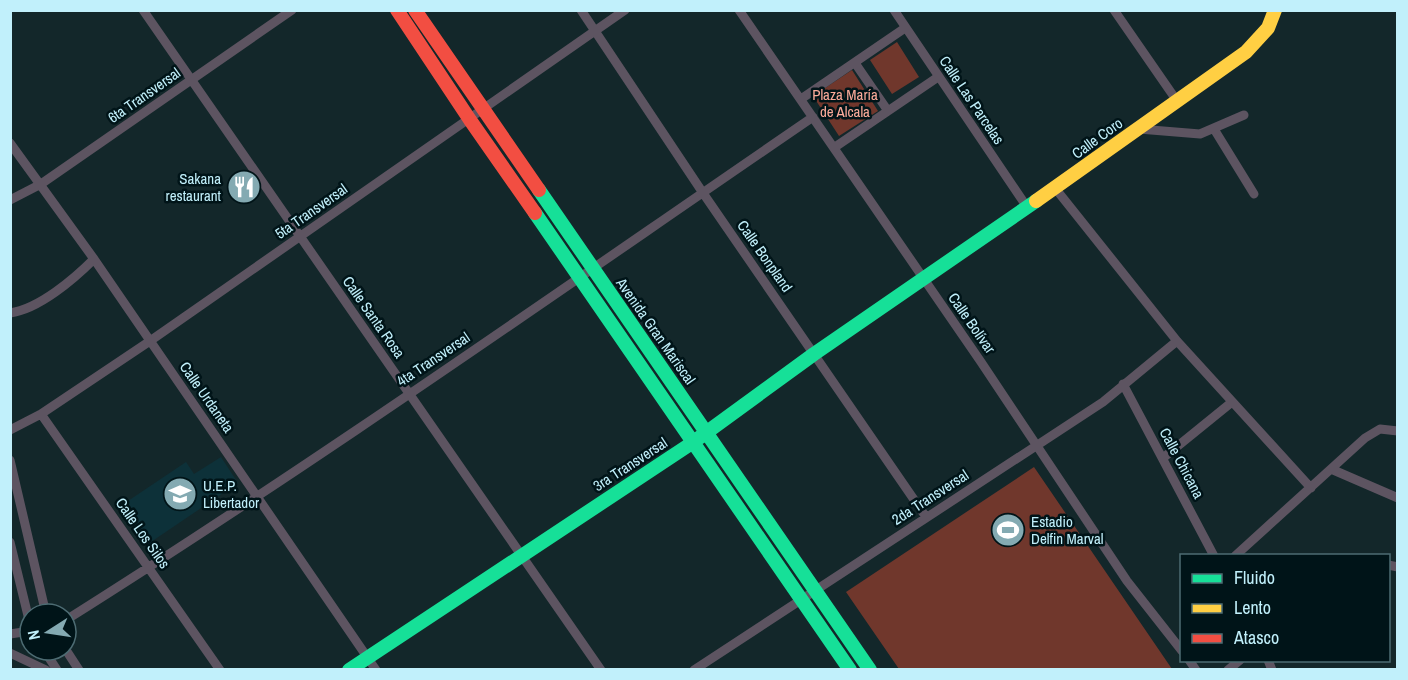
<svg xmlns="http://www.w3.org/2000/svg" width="1408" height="680" font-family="'Archivo Narrow',sans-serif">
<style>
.built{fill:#0d3139}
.green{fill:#70372c}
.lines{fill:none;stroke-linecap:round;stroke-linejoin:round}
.street{stroke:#5d5461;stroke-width:9}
.fast{stroke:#16e098;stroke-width:14}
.slow{stroke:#ffcf43;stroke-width:14}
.jam{stroke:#f24e42;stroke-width:14}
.labels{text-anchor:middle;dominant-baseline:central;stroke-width:5;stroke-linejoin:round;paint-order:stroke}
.park-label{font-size:15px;fill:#fbab9a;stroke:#001418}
.street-label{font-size:15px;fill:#c1f0fb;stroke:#001418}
.poi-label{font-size:15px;fill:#c1f0fb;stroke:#001418;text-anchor:start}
</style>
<rect width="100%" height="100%" fill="#13272a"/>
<path class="built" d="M221,457L238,483L148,544L122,505L186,462L194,474Z"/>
<path class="green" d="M897,42L919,77L892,94L870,60Z
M852,70L878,111L839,136L813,96Z
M1034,467L1172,669H899L846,592Z"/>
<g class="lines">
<path class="street" d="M143,10L601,670
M581,10L703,193L926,517
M739,10L981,362L1127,581L1182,651
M894,10L1027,207
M1114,10L1177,101
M855,63L888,111
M801,99L905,28
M1139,129L1200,134L1244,115
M1214,129L1254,194
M10,143L94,259L376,670
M835,147L938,77
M1055,188L1177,341L1311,488
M10,200L41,184L292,10
M10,313C39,309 74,279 94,259
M1123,384L1214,556
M41,414L220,670
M10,430L41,414L150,341L625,10
M1163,458L1232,402
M10,460L46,614
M1331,469L1398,498
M10,542L30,624
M1235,556L1365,438L1380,429L1398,431
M1388,565L1398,567
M66,620C320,460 566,286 813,117
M10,634L30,631
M44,650L57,670
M66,650L79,670
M10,653L46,670
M1189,660L1196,670
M1268,660L1272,670
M694,670L1103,402L1177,341
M1228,670L1240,660"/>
<path class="fast" d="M539,190L870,670
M535,213L850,670
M349,670L692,443L814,354L1036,201"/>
<path class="slow" d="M1036,201L1246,52L1268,28L1275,10"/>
<path class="jam" d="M397,10L470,120L535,213
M415,10L539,190"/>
</g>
<defs>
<symbol id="restaurant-disc" viewBox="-11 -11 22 22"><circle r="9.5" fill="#84aab2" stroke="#001418"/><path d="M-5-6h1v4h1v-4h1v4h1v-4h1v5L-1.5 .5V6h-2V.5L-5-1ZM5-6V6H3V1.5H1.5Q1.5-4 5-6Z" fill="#fff"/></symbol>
<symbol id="school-disc" viewBox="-11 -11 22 22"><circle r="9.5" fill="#84aab2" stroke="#001418"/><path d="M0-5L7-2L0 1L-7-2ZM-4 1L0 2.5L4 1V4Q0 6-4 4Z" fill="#fff"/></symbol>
<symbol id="stadium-disc" viewBox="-11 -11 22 22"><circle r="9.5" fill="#84aab2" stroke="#001418"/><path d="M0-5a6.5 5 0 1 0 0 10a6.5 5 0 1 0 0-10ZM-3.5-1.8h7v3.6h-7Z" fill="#fff"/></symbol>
</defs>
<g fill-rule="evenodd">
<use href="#restaurant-disc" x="225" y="168" width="38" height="38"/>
<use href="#school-disc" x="161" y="475" width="38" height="38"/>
<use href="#stadium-disc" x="989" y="511" width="38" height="38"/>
</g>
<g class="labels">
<g class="park-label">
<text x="845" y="94">Plaza María<tspan x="845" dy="17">de Alcala</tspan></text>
</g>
<g class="street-label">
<text transform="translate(144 95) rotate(-35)">6ta Transversal</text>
<text transform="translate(972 100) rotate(56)">Calle Las Parcelas</text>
<text transform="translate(1097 138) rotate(-36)">Calle Coro</text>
<text transform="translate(311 211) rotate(-35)">5ta Transversal</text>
<text transform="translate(765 256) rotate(55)">Calle Bonpland</text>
<text transform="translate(374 317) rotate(55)">Calle Santa Rosa</text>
<text transform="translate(972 323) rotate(55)">Calle Bolívar</text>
<text transform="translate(656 331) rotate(55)">Avenida Gran Mariscal</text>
<text transform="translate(433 359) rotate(-34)">4ta Transversal</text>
<text transform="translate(207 397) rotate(55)">Calle Urdaneta</text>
<text transform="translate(1182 463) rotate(62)">Calle Chicana</text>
<text transform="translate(630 464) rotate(-33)">3ra Transversal</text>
<text transform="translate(930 497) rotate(-33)">2da Transversal</text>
<text transform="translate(143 533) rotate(55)">Calle Los Silos</text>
</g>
<g class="poi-label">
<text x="221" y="178" text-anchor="end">Sakana<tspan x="221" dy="17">restaurant</tspan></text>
<text x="203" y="485">U.E.P.<tspan x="203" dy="17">Libertador</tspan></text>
<text x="1031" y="521">Estadio<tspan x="1031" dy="17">Delfin Marval</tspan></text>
</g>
</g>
<rect width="1408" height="680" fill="none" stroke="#c1f0fb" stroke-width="24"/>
<rect x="1180" y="554" width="210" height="108" fill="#001418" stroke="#4d6c73" stroke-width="1.5"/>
<rect x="1192" y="574" width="30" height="9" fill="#16e098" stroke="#4d6c73" stroke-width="1.5"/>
<text x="1234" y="584" font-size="18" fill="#c1f0fb">Fluido</text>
<rect x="1192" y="604" width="30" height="9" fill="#ffcf43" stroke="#4d6c73" stroke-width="1.5"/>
<text x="1234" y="614" font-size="18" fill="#c1f0fb">Lento</text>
<rect x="1192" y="634" width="30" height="9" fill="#f24e42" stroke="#4d6c73" stroke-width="1.5"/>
<text x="1234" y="644" font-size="18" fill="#c1f0fb">Atasco</text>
<g transform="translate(48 632) rotate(258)"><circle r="28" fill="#001418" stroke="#4d6c73" stroke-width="1.5"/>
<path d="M0-4.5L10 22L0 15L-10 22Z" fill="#84aab2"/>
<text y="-9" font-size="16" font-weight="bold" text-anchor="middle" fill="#c1f0fb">N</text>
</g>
</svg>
